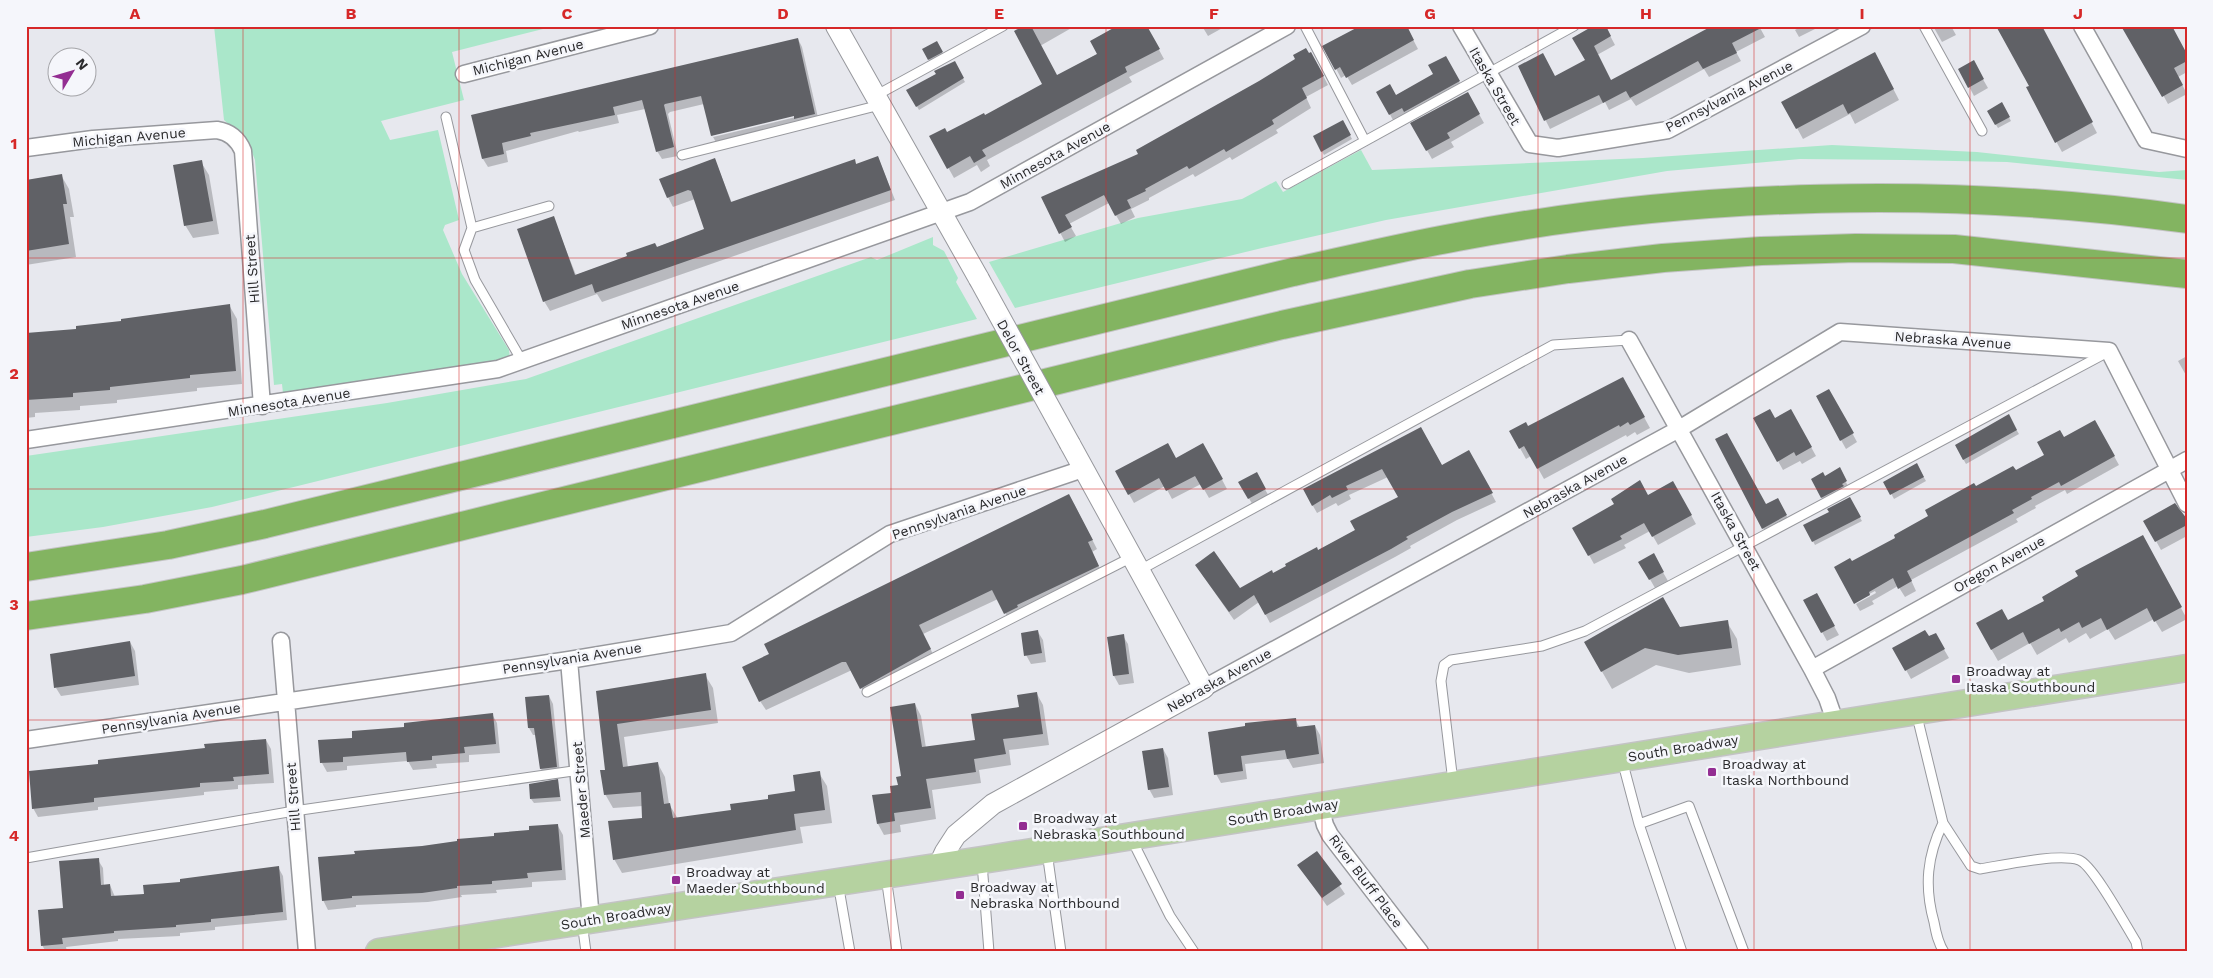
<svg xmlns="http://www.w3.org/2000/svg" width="2213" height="978" font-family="'Work Sans',sans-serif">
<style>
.green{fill:#aae7ca}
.shadow{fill:#0003}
.building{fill:#606166}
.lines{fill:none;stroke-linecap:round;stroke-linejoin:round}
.service-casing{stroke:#97989d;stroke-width:11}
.minor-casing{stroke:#97989d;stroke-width:19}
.tertiary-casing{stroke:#97989d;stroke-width:22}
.primary-casing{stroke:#c3c3c4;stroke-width:29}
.motorway-casing{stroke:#c3c3c4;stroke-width:30}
.service{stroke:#fff;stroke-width:9}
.minor{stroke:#fff;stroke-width:16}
.tertiary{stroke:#fff;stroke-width:20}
.primary{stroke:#b5d2a0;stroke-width:26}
.motorway{stroke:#83b461;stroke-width:28}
.tertiary-bridge-casing{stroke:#97989d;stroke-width:22;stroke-linecap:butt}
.tertiary-bridge{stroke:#fff;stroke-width:20}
.grid{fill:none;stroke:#d62828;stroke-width:1;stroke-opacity:0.55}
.poi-dot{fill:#932d92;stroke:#f5f6fb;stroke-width:2}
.labels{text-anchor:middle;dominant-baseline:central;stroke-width:5;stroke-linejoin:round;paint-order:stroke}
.street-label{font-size:14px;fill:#2a2a2c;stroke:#f5f6fb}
.poi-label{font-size:14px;fill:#2a2a2c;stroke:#f5f6fb;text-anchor:start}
.neatline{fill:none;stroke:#d62828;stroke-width:2}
.grid-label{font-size:16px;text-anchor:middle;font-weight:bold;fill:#d62828}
</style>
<rect width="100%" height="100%" fill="#e7e8ee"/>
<path class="green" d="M214,26H555L452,52L464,100L381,121L390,140L438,130L459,220L445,225L443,230L462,274L509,350L510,359L283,393L282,384L274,385L255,160L248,142L224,120Z
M1832,145L1977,152L2159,172L2187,170V180L2007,162L1904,160L1800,159L1667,171L1386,220L1262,248L1015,308L989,262L1138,218L1242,199L1276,181L1283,192L1361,150L1372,170L1643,158Z
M933,237V245L944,251L958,278L956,282L977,319L212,507L103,527L26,537V456L387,403L526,379L871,257L877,260Z"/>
<path class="shadow" d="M1025,26H1075L1040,46L1057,77L1146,26L1164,59L1129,77L1132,82L987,160L990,166L981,172L977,165L954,178L931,137L947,134L985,117L1044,84Z
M1202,26H1226L1208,36Z
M1406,26L1418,49L1352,85L1346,75L1341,78L1324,46Z
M1605,26L1615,45L1597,55L1611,82L1759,26L1765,37L1736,52L1741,61L1709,77L1704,69L1636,106L1631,99L1609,110L1605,102L1550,129L1519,67L1554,77L1586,61L1574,38Z
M1802,26H1818L1819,27L1799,37L1795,30Z
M1933,26H1951L1956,35L1942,42Z
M1996,26H2041L2097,133L2062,152L2046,123L2023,72Z
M798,39L802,47L819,122L717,144L713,137L800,116L799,113L713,135V137L704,104L670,112L668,114L678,156L662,159L657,151L645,109L617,115L619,123L579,132L578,131L506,151L508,162L488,167L483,159L473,116Z
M936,43L944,56L931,63L924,50Z
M2140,53L2187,55V72L2178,77L2187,94L2168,104Z
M1445,57L1464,90L1394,122L1378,92L1395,96L1434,75Z
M1316,62L1328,85L1306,97L1311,108L1276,130L1278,133L1232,160L1230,157L1195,177L1193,174L1149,198V200L1131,209L1135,217L1121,224L1109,203L1069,224L1076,236L1065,242L1042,198L1139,155Z
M1973,62L1988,88L1974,96L1960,69Z
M954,63L965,82L919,110L908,91Z
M1881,65L1899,100L1855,124L1850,114L1803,139L1797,128Z
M1467,93L1484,123L1451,142L1454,147L1432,159L1412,124Z
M2002,104L2011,121L1998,128L1988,112Z
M1343,122L1352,139L1324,155L1314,137Z
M878,157L895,200L602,302L597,294L550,311L544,301L553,217L576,275L706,230L695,199L673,207L668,197L715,160L732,203L854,161L857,165Z
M201,162L209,175L219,234L193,238L185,225Z
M61,175L69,189L74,217H70L76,257L26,265V181Z
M229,305L237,319L242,384L197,388V391L117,400V403L80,406V410L35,413V417L26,418V338Z
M2187,356V377L2178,361Z
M1623,379L1650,428L1637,435L1635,432L1627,437L1626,435L1544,479L1531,456L1526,459L1511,432L1528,428Z
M1829,390L1857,442L1846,449L1817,397Z
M1791,411L1816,456L1802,464L1800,461L1783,470L1755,419H1775Z
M2008,416L2019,434L1966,464L1956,446Z
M2095,422L2119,465L2067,494L2065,490L2035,506L2036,508L2016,519L2018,522L1911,580L1916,591L1905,597L1898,586L1872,601L1874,604L1860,611L1856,604L1876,593L1875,591L1854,602L1852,563L1897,538L1976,488L2016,472L2046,456L2064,439Z
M1421,428L1442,466L1469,452L1496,502L1457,520L1410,546L1411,548L1395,557L1270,623L1259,602L1234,620L1201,573L1239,590L1273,575L1356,530L1399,498L1388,477L1349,495L1351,499L1338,506L1336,503L1317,513L1304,490Z
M1203,444L1227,489L1209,498L1201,484L1172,499L1165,486L1134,503L1116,471L1176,459Z
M1916,464L1926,481L1894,499L1885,482Z
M1839,469L1848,486L1843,488L1845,490L1824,501L1812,480L1825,477Z
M1256,474L1270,498L1254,507L1240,483Z
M1673,483L1696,524L1658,545L1650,531L1624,545L1626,548L1594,564L1574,528L1616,505L1648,497Z
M1777,499L1791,524L1768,537L1754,512Z
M1849,499L1862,521L1815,545L1805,526L1830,512Z
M1074,504L1097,549L1092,552L1103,575L1010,622L998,599L923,634L935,658L866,697L852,670L766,710L760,701Z
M2145,521L2187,522V536L2161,550Z
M2142,537L2187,619L2162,632L2154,619L2115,640L2108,629L2090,639L2086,633L2069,643L2066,638L2037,655L2030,643L1998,661L1977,624L2008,622L2046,602Z
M1653,555L1668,581L1655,588L1640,562Z
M1816,594L1839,635L1827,641L1805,601Z
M1727,622L1737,639L1741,665L1689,673L1656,665L1612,689L1585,642Z
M1038,632L1043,640L1046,662L1031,664L1026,655Z
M1935,634L1949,658L1911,679L1894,648Z
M1123,636L1128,644L1134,683L1119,685L1114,676L1109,638Z
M130,642L135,651L139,685L61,696L56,688Z
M705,675L713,688L718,723L624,737L628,768L658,764L665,777L669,804L678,819L733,811L797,792L819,773L827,786L832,823L800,827L803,843L622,873L614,859L644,819L643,806L613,808L605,794L607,771L597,692Z
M1037,694L1043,705L1049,745L1009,750L1011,765L979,770L981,783L932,790L936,819L900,825L901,832L884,835L878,824L902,778L915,704L921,716L926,748L977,741Z
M549,696L553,704L560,774L545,776L541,769L536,735H533L529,728L527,698Z
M492,714L497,723L500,753L469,755V762L436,764L437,768L413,770L408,761L347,766V770L327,772L322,763L405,728Z
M1295,719L1300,728L1315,726L1320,735L1324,763L1293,768L1288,759L1245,764L1247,779L1221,783L1216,774L1247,727L1246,724Z
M266,740L271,749L274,783L238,785V789L204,792V795L98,807V810L38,817L33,808L206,749Z
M1163,749L1168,758L1173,795L1154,798L1149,789Z
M558,781L561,801L534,803L531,799Z
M558,826L563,835L566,880L532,882V887L496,890L497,893L461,895L462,897L428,902L356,905V907L328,910L323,900L423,847Z
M1317,853L1345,894L1327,906L1299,866Z
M98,860L103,868L104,886L110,885L115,897L145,895L182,883L278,867L283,876L287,920L215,927V930L180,933V936L118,939V941L66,947L67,952H46L42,945Z"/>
<path class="building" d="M1023,26H1031L1057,75L1097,54L1090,41L1117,26H1147L1160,49L1125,67L1127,72L982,150L986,156L974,163L970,156L947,169L929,136L945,128L947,132L984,113L985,115L1042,84L1014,31Z
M1360,26H1407L1414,40L1346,78L1340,67L1335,70L1322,46Z
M1593,26H1606L1611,36L1594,46L1611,80L1712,26H1765L1732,43L1737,53L1703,69L1698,61L1630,98L1626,91L1603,103L1599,95L1544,121L1518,66L1543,53L1555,76L1585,60L1572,38Z
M1996,26H2042L2093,122L2055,143L2026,87L2029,86Z
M2121,26H2172L2187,54V61L2174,68L2183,85L2162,97Z
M798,38L815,114L794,119V116L711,136L701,96L665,104L664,105L674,147L656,152L642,100L613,107L615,115L530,133L531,136L502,143L504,154L482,159L471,115Z
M937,41L943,52L928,60L922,49Z
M1306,48L1309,53L1311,52L1324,76L1302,88L1307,98L1272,120L1274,124L1226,152L1224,149L1189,169L1187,166L1145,189L1146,191L1127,200L1131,208L1115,216L1104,195L1065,215L1072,227L1059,234L1041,197L1138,154L1136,150L1259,81L1295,59L1293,55Z
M1875,52L1894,89L1848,114L1843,104L1796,129L1781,102Z
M1446,56L1460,81L1404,112L1402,108L1389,115L1376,92L1390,84L1396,95L1433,74L1428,65Z
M1974,60L1984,79L1968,88L1958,69Z
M955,61L964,78L916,107L906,90L936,74L934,71Z
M1468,92L1480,114L1447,133L1450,138L1426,151L1410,123Z
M2002,102L2010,117L1995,125L1987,111Z
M1343,120L1351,135L1321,152L1313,136Z
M878,156L891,190L595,293L592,284L543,302L517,229L554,216L575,275L627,256L626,253L655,243L657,247L704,229L691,191L688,190L667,198L659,179L715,158L731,202L855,159L856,164Z
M202,160L213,221L184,226L173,165Z
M62,174L67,204H63L69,244L26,251V180Z
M230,304L236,371L190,375V378L110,387V390L73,393V397L26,400V333L76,329V326L121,321V319Z
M1623,377L1645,417L1630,425L1628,422L1620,427L1619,425L1537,469L1524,446L1519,449L1509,431L1526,422L1528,426Z
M1829,389L1854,433L1840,441L1816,396Z
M1770,409L1775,418L1791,409L1812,447L1796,456L1794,452L1777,462L1753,418Z
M2009,414L2017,430L1963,460L1955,445Z
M2095,420L2115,456L2061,486L2059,482L2031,497L2032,499L2012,510L2014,513L1907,571L1912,581L1898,589L1893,578L1869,592L1870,595L1854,604L1834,567L1850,558L1852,561L1895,538L1894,535L1928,516L1925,510L1974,483L1976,486L2013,466L2016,470L2044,455L2037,442L2060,430L2064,437Z
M1421,427L1442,465L1469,450L1493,493L1452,512L1406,537L1408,539L1391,549L1265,615L1254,595L1229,612L1195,565L1214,551L1240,588L1272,570L1273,573L1286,566L1285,564L1317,547L1318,550L1355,530L1350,521L1398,497L1382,469L1346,486L1348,490L1332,498L1330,495L1312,506L1303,489Z
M1727,433L1766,504L1778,498L1787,515L1762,529L1715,439Z
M1168,443L1176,458L1203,443L1223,479L1203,490L1195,476L1166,491L1159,478L1128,495L1115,471Z
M1917,463L1924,477L1890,495L1883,482Z
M1840,467L1847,481L1842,484L1844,486L1821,498L1811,479L1823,472L1825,476Z
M1257,472L1266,489L1248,499L1238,482Z
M1640,480L1648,495L1673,481L1692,515L1652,537L1644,523L1620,536L1622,539L1588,556L1572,528L1614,504L1611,499Z
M1069,494L1093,540L1088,542L1099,566L1017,605L1018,607L1004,614L992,590L919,625L931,649L860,689L846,662H842L759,702L742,667L769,654L764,644Z
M1850,497L1861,517L1812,542L1803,525L1829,512L1827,509Z
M2175,503L2187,519V525L2155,542L2143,521Z
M2143,535L2182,607L2154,622L2147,608L2107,630L2101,618L2082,628L2079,622L2061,632L2059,628L2029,644L2023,632L1991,650L1976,623L2002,609L2008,620L2044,601L2042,597L2078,576L2075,571Z
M1654,553L1664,572L1649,580L1638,562Z
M1817,593L1835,626L1821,633L1803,600Z
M1663,597L1680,627L1728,620L1732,648L1678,655L1645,648L1601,672L1584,642Z
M1038,630L1042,653L1024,656L1021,633Z
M1925,630L1929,636L1936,633L1945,649L1905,671L1892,648Z
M1124,634L1129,674L1113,676L1107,637Z
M130,641L135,676L54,688L50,654Z
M706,673L711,710L617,724L623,767L658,762L664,804L670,803L673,818L731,810L730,804L768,799V795L795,791L793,775L820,771L825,810L794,814L796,830L613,860L608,821L642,818L641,792L604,795L600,770H605L596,691Z
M1037,692L1043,734L1003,739L1006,754L974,759L976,772L926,779L931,808L894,813L895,821L877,824L872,795L891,793L890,786L898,785L896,777L901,776L890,707L915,703L922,747L975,740L971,714L1019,707L1017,695Z
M549,695L557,767L540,769L534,728H528L525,697Z
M493,713L496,744L464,747L465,753L432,756V760L407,762L406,752L343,757V762L320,763L318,740L352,738V731L404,727V723Z
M1296,718L1297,727L1315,725L1319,754L1287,759L1285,750L1241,756L1243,771L1214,775L1208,732L1245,726V723Z
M266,739L269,774L233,777L234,781L200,783V787L94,798V802L32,809L29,771L98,764V760L205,748L204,744Z
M1163,748L1169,787L1148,790L1142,751Z
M558,779L560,797L530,799L529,784Z
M558,824L562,870L527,873L528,878L492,881V884L457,886V888L422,893L352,896V898L322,901L318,857L355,854L354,851L422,846L457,841V839L494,836V833L529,830V826Z
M1317,851L1342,884L1322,898L1297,865Z
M99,858L101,885L110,884L111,896L144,894L143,885L180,882V879L279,866L283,912L211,919V922L176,925V927L114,931V933L62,938L63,944L41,946L38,910L63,908L59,861Z"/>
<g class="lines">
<defs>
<path id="service" d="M1305,26L1365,141
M1924,26L1982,131
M875,96L1003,26
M446,117L472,228L464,250L475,280L522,361
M682,155L880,105
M1287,184L1574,26
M472,228L549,206
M1140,570L1553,345L1629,340
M867,692L1132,557
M1916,712L1943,823L1971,866L1980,869C2004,865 2058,853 2079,860C2093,865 2126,926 2136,942L2138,952
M1622,760L1639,824L1682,952
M1453,782L1441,681L1444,665L1451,660L1542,646L1585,631L2106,353
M1943,823C1927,856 1924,886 1934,922C1936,933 1938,943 1944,952
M1639,824L1689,806L1744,952
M1131,838L1170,916L1194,952
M1047,852L1061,952
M26,858L294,811L580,770
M982,863L989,952
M886,877L897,952
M838,883L850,952
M582,922L586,952"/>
<path id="minor" d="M1461,26L1530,144L1558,148L1668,130L1862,26
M2082,26L2146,140L2187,149
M464,74L650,26
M26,148L93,139L217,130C230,132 238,139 243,151L262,406
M1629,340L1812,669L1827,698L1836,724
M26,440L498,369L970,202L1287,26
M281,641L307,952
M569,660L591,920
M1812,669L2187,460
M1204,688L1679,429L1840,332L2109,351L2187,504
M26,740L569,660L731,633L890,534L1083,469
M1320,806L1325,825L1330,835L1420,952"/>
<path id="tertiary" d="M836,26L979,279
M938,867L945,852L956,835L993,804L1204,688L1070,444"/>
<path id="primary" d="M379,952L982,860L2187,668"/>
<path id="motorway" d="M26,567L168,545L265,524L1293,272C1348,260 1402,247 1457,237C1693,192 1949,186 2187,219
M26,616L145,599L242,580L1282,325L1470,284L1568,269L1663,258L1761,251L1856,248L1954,249L2187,274"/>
</defs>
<use href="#service" class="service-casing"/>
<use href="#minor" class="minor-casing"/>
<use href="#tertiary" class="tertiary-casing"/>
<use href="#primary" class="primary-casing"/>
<use href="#motorway" class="motorway-casing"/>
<use href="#service" class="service"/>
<use href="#minor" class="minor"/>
<use href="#tertiary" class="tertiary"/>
<use href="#primary" class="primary"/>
<use href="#motorway" class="motorway"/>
<defs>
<path id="tertiary-bridge" d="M979,279L1070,444"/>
</defs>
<use href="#tertiary-bridge" class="tertiary-bridge-casing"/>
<use href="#tertiary-bridge" class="tertiary-bridge"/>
</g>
<path class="grid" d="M243,26V952M459,26V952M675,26V952M891,26V952M1106,26V952M1322,26V952M1538,26V952M1754,26V952M1970,26V952M26,258H2187M26,489H2187M26,720H2187"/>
<g class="poi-dot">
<rect x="1951" y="674" width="10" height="10" rx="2.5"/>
<rect x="1707" y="767" width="10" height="10" rx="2.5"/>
<rect x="1018" y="821" width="10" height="10" rx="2.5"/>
<rect x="671" y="875" width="10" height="10" rx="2.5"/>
<rect x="955" y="890" width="10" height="10" rx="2.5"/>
</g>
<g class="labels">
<g class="street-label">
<text transform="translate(528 57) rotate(-14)">Michigan Avenue</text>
<text transform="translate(1495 86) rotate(60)">Itaska Street</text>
<text transform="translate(1729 96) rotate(-27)">Pennsylvania Avenue</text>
<text transform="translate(129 137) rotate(-5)">Michigan Avenue</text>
<text transform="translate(1055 155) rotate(-29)">Minnesota Avenue</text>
<text transform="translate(252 269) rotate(-94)">Hill Street</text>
<text transform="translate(680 305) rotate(-19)">Minnesota Avenue</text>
<text transform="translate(1953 340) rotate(4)">Nebraska Avenue</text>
<text transform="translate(1021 357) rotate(61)">Delor Street</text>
<text transform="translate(289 402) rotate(-9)">Minnesota Avenue</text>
<text transform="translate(1575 486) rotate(-29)">Nebraska Avenue</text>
<text transform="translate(959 512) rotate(-19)">Pennsylvania Avenue</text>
<text transform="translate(1736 531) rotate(61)">Itaska Street</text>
<text transform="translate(1999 564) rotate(-29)">Oregon Avenue</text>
<text transform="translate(572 658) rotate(-9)">Pennsylvania Avenue</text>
<text transform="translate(1219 680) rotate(-29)">Nebraska Avenue</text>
<text transform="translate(171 718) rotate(-9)">Pennsylvania Avenue</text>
<text transform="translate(1683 748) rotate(-9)">South Broadway</text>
<text transform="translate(581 790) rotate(-95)">Maeder Street</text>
<text transform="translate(293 797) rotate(-94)">Hill Street</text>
<text transform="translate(1283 812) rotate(-9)">South Broadway</text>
<text transform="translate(1366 881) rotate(53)">River Bluff Place</text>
<text transform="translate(616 916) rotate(-9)">South Broadway</text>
</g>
<g class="poi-label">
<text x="1966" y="671">Broadway at<tspan x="1966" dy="16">Itaska Southbound</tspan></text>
<text x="1722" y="764">Broadway at<tspan x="1722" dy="16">Itaska Northbound</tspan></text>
<text x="1033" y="818">Broadway at<tspan x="1033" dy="16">Nebraska Southbound</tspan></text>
<text x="686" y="872">Broadway at<tspan x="686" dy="16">Maeder Southbound</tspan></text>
<text x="970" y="887">Broadway at<tspan x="970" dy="16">Nebraska Northbound</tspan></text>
</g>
</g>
<rect width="2213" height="978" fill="none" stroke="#f5f6fb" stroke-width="55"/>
<g transform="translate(72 72) rotate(52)"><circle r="24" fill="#f5f6fb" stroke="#a4a4a8"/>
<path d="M0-4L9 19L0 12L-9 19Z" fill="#932d92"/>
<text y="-8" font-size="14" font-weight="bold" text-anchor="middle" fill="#2a2a2c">N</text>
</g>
<rect x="28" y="28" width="2158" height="922" class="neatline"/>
<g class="grid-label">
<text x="135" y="19">A</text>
<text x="351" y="19">B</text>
<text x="567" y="19">C</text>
<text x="783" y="19">D</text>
<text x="999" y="19">E</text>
<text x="1214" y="19">F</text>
<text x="1430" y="19">G</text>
<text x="1646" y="19">H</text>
<text x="1862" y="19">I</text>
<text x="2078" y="19">J</text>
<text x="14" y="149">1</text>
<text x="14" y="379">2</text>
<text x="14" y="610">3</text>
<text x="14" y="841">4</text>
</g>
</svg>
